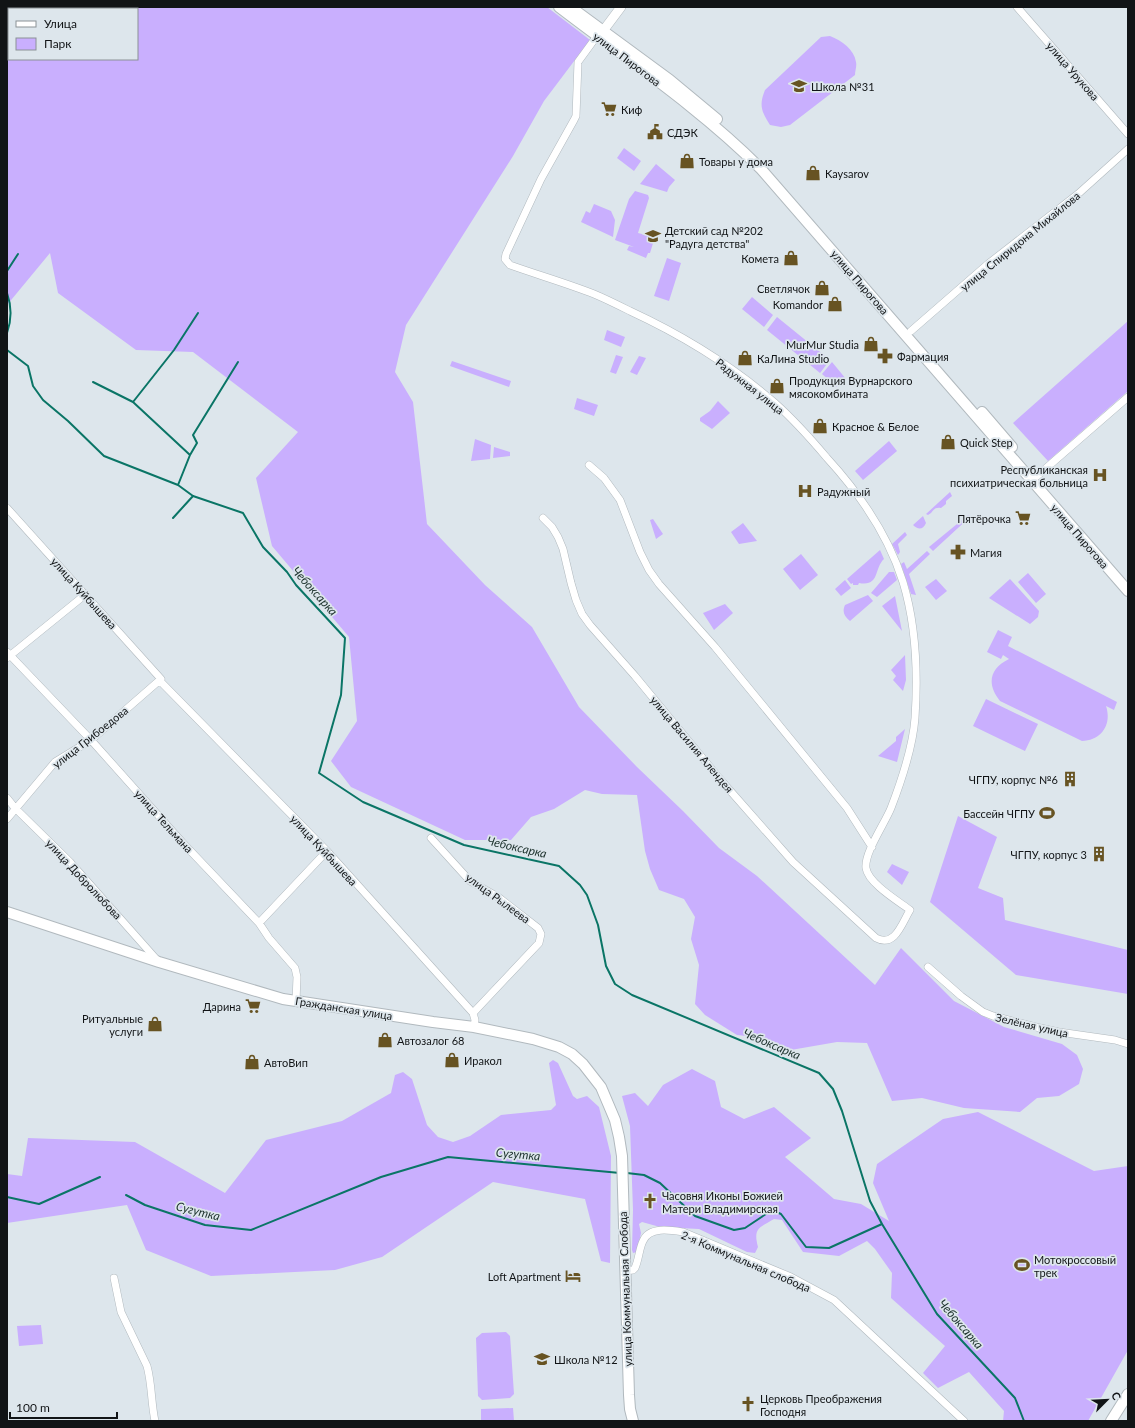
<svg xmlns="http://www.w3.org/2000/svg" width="1135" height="1428" font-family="Lato,sans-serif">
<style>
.green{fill:#c9affe;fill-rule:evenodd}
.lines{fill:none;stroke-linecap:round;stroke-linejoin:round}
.stream{stroke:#0a7566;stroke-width:2}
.minor-casing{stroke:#b1b9be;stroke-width:8}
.tertiary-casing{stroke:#b1b9be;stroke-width:10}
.secondary-casing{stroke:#b1b9be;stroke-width:12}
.minor{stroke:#fff;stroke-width:7}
.tertiary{stroke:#fff;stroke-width:9}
.secondary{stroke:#fff;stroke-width:10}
.labels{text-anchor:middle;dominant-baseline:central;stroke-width:3.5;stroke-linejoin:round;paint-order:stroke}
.street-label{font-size:11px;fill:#111416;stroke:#dde6ec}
.poi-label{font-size:11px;fill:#111416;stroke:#dde6ec;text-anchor:start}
.water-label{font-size:12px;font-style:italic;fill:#1c312c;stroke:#dde6ec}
</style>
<rect width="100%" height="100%" fill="#dde6ec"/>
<path class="green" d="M7,7H547L590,40L544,101L513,156L406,325L395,372L413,402L427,524L485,585L532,627L579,707L637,767L683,811L719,848L757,876L875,985L901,948L954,1001L1004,1027L1062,1044L1077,1055L1083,1069L1079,1084L1059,1096L1037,1098L1020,1112L964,1108L922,1098L892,1101L867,1043L837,1042L785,1051L765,1038L737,1035L705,1015L695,1004L699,965L691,939L695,917L684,899L659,890L650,869L645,851L637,795L602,794L585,790L554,809L531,817L511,840H465L351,787L331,761L357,721L349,637L272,546L256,478L298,432L193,352L136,350L58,293L50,253L7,305ZM9,9H137V59H9Z
M830,36C842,41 854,49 856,62C857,66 855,71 855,75L790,125L781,127L770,125C761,111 759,105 765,90L821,37Z
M624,148L641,161L634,171L617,158Z
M656,164L675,180L669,187L667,192L640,184Z
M635,191L648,195L649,198L638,233L650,236L654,240L650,253H648L646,258L627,250L629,246L634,247L615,240L629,199Z
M594,204L611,211L615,220L613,237L581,222L586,211L590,213Z
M667,258L681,263L669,301L654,296Z
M752,297L773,315L764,327L742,309Z
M777,317L830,360L820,373L767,330Z
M1128,321V391L1048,461L1013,423Z
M607,330L625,337L621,347L604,340Z
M616,355L623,357L616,374L610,372Z
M639,356L646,358L637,375L630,372Z
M452,361L511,381L509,387L450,366Z
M832,362L846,379L844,381H838L837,387L822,374Z
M577,398L598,405L594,416L574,409Z
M718,401L730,413L712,429L700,421V418L710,411Z
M475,439L491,445L490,459L471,461Z
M889,441L897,451L863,480L855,471Z
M494,447L510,452V456L493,458Z
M950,492L952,496L946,501V504L941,508C936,507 934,509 931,513L928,515L926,514Z
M968,515L971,516L933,551L929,547Z
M923,516L926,523C923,530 918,530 913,525Z
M653,519L663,534L656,539L650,520Z
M743,523L757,541L739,544L731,532Z
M905,532L907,535L898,544L900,552L898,555L892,544Z
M880,550L884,559C874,568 880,587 859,583L858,585H853V583L851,584L847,579Z
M927,551L930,554L909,574L916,595L911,594L901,564L904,562L907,569Z
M801,554L818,575L800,590L783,569Z
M889,572H894L897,580L877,597L871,593Z
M1028,573L1046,594L1036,603L1018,582Z
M936,579L947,591L936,600L925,587Z
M1010,579L1039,611L1038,617L1030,624L989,598Z
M845,580L851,588L841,596L835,589Z
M868,595L873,601L850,621C844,616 842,612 845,605Z
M895,596L902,631L882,606Z
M725,604L733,613L714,630L703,613Z
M998,630L1012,637L1008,646L1117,702L1114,710L1106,706C1112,724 1102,740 1082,741L1000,701C986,684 990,668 1009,659L1003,655L1001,659L987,652Z
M905,655L906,680L903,691L893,680L896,676L891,670Z
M986,699L1038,724L1025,751L973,726Z
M905,729L897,762L878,756L896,741V737Z
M958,816L997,837L978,888L1003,898L1005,920L1128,950V994L1016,975L930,902Z
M892,864L909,872L902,885L887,872Z
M553,1060L558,1063L573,1096L577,1099L587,1096L599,1107L611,1156L610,1263L601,1261L585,1199L493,1182L382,1257L335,1270L211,1276L146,1250L127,1205L7,1223V1174L22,1176L28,1138L135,1142L225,1193L266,1140L342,1121L391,1093L395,1075L403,1072L412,1079L427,1125L438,1137L453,1142L470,1136L501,1115L551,1110L556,1105L549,1063Z
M692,1069L715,1081L721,1107L744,1119L774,1107L811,1138L785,1157L834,1199L861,1204L889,1221L873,1183L877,1164L943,1119L978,1112L1094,1171L1128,1166V1350L1088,1421H1003L1004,1411L969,1372L938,1388L923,1373L945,1346L891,1298L892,1273L875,1249L867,1241L839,1256L803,1252L782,1220L774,1219C759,1228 753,1228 758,1247L755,1253L747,1252L699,1229L660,1227L642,1222L639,1224L641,1233L637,1252L633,1253L632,1250L633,1210L630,1126L622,1096L635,1093L648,1106L663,1085Z
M41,1325L43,1344L19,1346L17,1326Z
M506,1332L510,1336L514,1394L510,1398L482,1400L478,1396L476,1338L482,1333Z
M513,1408L514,1421H481V1409Z"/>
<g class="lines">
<path class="stream" d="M7,271L18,254
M7,293C12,307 12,319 7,333
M7,350L28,366L33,386L43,400L68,421L104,456L178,485L193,496L243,513L263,547L287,572L296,585L345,638L341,695L319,773L363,802L464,845L559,866L580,885L587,895L598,925L606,966L615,984L632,995L819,1073L833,1089L842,1111L870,1201L882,1224L937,1314L1015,1398L1024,1421
M93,382L133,402L190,455L178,485
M133,402L174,350L198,313
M190,455L197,443L193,435L238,362
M173,518L193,496
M627,1173L644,1175L660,1183L695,1216L734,1230L745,1228L772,1210L781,1214L806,1247L829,1248L882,1224
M126,1195L145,1205L205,1225L251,1230L381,1177L448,1157L620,1173
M7,1197L39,1204L100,1177"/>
<defs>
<path id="minor" d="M1017,7L1128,134
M911,331L988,264L1078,194L1128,149
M589,465L604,478L620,500L640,552L649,570L659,584L715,647L847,808L872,847
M1037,476L1128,397
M7,508L161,679L91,740L55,762L7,819
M543,518L552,527L558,537L563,549L571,583L576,600L582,614L590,625L635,676L719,778L793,862L876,938C895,948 902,923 910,910C898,901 868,883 866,868C864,853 885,823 891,808C901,782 913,745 915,718C918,673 916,625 903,582C888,534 860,494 827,458C811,439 794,420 775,403C731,365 682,335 630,311C618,305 606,299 594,294C566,283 538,275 510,265L505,259L506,254L541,179L574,120L576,116L578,62L597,36
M7,652L91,740L182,842L259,923L269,938L295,968L297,977L296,1001
M7,658L86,594
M160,681L327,851L473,1013L475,1020L474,1027
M7,798L15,808L70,862L157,960
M431,838L470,881L498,897L538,928L541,934L539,943L473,1013
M259,923L327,851
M928,967L961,996L983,1012L993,1016L1036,1027L1059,1032L1115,1040L1128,1044
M625,1271L633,1270L635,1268C639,1259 639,1249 643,1241C649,1226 671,1230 683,1232L791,1277L834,1300L964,1421
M114,1278L121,1312L147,1366C152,1384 151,1403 155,1421"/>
<path id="tertiary" d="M603,31L621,7"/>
<path id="secondary" d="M559,7C628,60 700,108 761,169L1128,591
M572,8L670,80L717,119
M982,412L1012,447
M7,912L159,962L283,999L433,1022L474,1027L533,1039L559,1047L572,1054L583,1064L601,1087L615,1120L619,1137L622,1156L629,1395L630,1409L633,1421
M1111,1421L1128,1394"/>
</defs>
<use href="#minor" class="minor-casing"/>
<use href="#tertiary" class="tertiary-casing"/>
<use href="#secondary" class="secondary-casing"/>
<use href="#minor" class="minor"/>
<use href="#tertiary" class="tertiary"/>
<use href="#secondary" class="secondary"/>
</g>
<defs>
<symbol id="school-bare" viewBox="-9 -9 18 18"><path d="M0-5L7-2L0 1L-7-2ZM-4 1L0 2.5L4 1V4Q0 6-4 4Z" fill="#675322" stroke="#dde6ec" stroke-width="2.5" paint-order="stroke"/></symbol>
<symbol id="supermarket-bare" viewBox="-9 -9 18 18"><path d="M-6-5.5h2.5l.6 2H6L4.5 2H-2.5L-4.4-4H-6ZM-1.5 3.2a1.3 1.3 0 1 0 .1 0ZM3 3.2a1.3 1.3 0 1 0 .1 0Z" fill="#675322" stroke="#dde6ec" stroke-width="2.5" paint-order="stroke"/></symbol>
<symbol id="civic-bare" viewBox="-9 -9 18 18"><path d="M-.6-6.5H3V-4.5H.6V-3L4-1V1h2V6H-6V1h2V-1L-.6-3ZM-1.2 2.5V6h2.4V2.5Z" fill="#675322" stroke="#dde6ec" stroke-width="2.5" paint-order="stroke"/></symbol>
<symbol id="shop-bare" viewBox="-9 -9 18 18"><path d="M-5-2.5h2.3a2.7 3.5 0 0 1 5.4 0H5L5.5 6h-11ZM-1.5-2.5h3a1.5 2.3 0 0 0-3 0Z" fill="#675322" stroke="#dde6ec" stroke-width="2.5" paint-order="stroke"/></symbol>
<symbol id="pharmacy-bare" viewBox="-9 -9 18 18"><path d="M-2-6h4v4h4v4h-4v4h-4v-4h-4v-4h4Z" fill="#675322" stroke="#dde6ec" stroke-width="2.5" paint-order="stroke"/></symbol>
<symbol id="hospital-bare" viewBox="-9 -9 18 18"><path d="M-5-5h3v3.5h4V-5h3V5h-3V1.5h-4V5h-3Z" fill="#675322" stroke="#dde6ec" stroke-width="2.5" paint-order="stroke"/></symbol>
<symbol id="building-bare" viewBox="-9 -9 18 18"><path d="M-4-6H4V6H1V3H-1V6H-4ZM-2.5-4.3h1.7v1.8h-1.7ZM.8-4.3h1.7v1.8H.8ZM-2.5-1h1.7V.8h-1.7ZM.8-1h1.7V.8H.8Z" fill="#675322" stroke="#dde6ec" stroke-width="2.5" paint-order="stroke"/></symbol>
<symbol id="stadium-bare" viewBox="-9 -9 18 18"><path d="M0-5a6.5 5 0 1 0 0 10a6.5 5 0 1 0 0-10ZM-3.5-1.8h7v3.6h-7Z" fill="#675322" stroke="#dde6ec" stroke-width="2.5" paint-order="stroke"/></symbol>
<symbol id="church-bare" viewBox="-9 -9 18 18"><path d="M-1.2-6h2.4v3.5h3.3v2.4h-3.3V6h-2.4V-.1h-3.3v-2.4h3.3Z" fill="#675322" stroke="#dde6ec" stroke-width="2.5" paint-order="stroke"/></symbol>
<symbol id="hotel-bare" viewBox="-9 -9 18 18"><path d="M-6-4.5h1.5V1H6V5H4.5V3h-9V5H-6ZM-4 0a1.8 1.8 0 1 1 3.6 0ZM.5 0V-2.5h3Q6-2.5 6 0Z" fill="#675322" stroke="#dde6ec" stroke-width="2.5" paint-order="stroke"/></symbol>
</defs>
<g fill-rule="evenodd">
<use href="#school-bare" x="788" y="75" width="22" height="22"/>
<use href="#supermarket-bare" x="598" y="98" width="22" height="22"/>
<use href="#civic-bare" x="644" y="121" width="22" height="22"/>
<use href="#shop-bare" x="676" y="150" width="22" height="22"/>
<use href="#shop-bare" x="802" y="162" width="22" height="22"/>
<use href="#school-bare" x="642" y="225" width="22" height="22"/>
<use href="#shop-bare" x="780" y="247" width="22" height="22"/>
<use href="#shop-bare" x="811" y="277" width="22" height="22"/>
<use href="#shop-bare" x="824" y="293" width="22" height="22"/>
<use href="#shop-bare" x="860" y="333" width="22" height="22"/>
<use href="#pharmacy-bare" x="874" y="345" width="22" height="22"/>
<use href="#shop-bare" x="734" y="347" width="22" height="22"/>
<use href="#shop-bare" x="766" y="375" width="22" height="22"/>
<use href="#shop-bare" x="809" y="415" width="22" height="22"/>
<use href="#shop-bare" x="937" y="431" width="22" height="22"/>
<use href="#hospital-bare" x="1089" y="464" width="22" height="22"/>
<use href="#hospital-bare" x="794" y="480" width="22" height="22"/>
<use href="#supermarket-bare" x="1012" y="507" width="22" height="22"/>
<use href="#pharmacy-bare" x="947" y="541" width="22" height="22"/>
<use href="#building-bare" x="1059" y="768" width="22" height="22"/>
<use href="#stadium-bare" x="1036" y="802" width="22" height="22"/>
<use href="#building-bare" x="1088" y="843" width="22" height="22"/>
<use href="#supermarket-bare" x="242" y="995" width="22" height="22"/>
<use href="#shop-bare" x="144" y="1013" width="22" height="22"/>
<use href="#shop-bare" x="374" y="1029" width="22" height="22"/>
<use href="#shop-bare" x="441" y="1049" width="22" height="22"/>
<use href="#shop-bare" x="241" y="1051" width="22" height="22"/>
<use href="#church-bare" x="639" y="1190" width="22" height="22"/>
<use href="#stadium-bare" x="1011" y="1254" width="22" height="22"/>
<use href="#hotel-bare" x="562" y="1265" width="22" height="22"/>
<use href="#school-bare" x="531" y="1348" width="22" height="22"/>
<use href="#church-bare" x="737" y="1393" width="22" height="22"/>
</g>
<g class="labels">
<g class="street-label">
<text transform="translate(627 59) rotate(37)">улица Пирогова</text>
<text transform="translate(1073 71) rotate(49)">улица Урукова</text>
<text transform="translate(1020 241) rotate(-39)">улица Спиридона Михайлова</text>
<text transform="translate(860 282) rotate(49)">улица Пирогова</text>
<text transform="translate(750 386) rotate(38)">Радужная улица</text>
<text transform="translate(1080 536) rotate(49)">улица Пирогова</text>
<text transform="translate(84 593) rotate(48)">улица Куйбышева</text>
<text transform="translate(90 737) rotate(-38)">улица Грибоедова</text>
<text transform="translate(692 744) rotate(50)">улица Василия Алендея</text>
<text transform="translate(164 821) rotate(48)">улица Тельмана</text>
<text transform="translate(324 850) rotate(47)">улица Куйбышева</text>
<text transform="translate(84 879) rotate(47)">улица Добролюбова</text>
<text transform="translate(498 898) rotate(36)">улица Рылеева</text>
<text transform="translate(344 1008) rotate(9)">Гражданская улица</text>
<text transform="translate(1032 1025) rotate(13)">Зелёная улица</text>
<text transform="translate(746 1261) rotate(23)">2-я Коммунальная слобода</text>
<text transform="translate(625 1289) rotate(-92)">улица Коммунальная Слобода</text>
</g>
<g class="poi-label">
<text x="811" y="86">Школа №31</text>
<text x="621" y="109">Киф</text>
<text x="667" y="132">СДЭК</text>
<text x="699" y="161">Товары у дома</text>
<text x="825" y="173">Kaysarov</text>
<text x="665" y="230">Детский сад №202<tspan x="665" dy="13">"Радуга детства"</tspan></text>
<text x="779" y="258" text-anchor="end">Комета</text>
<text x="810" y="288" text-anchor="end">Светлячок</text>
<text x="823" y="304" text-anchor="end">Komandor</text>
<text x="859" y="344" text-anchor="end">MurMur Studia</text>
<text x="897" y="356">Фармация</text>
<text x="757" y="358">КаЛина Studio</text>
<text x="789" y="380">Продукция Вурнарского<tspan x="789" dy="13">мясокомбината</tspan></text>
<text x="832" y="426">Красное &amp; Белое</text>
<text x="960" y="442">Quick Step</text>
<text x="1088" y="469" text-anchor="end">Республиканская<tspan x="1088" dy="13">психиатрическая больница</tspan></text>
<text x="817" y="491">Радужный</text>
<text x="1011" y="518" text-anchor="end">Пятёрочка</text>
<text x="970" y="552">Магия</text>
<text x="1058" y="779" text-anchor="end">ЧГПУ, корпус №6</text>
<text x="1035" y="813" text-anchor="end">Бассейн ЧГПУ</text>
<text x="1087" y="854" text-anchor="end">ЧГПУ, корпус 3</text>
<text x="241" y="1006" text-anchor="end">Дарина</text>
<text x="143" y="1018" text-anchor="end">Ритуальные<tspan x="143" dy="13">услуги</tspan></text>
<text x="397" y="1040">Автозалог 68</text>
<text x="464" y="1060">Иракол</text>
<text x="264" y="1062">АвтоВип</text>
<text x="662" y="1195">Часовня Иконы Божией<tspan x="662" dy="13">Матери Владимирская</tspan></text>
<text x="1034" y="1259">Мотокроссовый<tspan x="1034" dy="13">трек</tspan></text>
<text x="561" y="1276" text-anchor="end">Loft Apartment</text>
<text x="554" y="1359">Школа №12</text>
<text x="760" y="1398">Церковь Преображения<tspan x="760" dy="13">Господня</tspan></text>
</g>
<g class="water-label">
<text transform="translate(315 591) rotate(48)">Чебоксарка</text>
<text transform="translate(517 847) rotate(13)">Чебоксарка</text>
<text transform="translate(772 1044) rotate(23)">Чебоксарка</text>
<text transform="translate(518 1154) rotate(5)">Сугутка</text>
<text transform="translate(198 1211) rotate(14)">Сугутка</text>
<text transform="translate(961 1324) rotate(49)">Чебоксарка</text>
</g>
</g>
<rect width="1135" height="1428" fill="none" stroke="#111416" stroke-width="16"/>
<rect x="8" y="8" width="130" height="52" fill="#dde6ec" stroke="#8b9296"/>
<rect x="16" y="21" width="20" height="6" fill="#ffffff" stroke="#8b9296"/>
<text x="44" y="28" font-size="12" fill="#111416">Улица</text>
<rect x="16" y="38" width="20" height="12" fill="#c9affe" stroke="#8b9296"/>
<text x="44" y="48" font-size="12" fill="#111416">Парк</text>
<g transform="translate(1107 1400) rotate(66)" stroke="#dde6ec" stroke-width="3" paint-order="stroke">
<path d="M0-3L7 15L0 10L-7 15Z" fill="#111416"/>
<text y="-6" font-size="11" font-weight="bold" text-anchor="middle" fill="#111416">С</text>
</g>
<path d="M10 1412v6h107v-6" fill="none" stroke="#111416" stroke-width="2"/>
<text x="16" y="1412" font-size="12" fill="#111416" stroke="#dde6ec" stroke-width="3" paint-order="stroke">100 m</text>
</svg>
